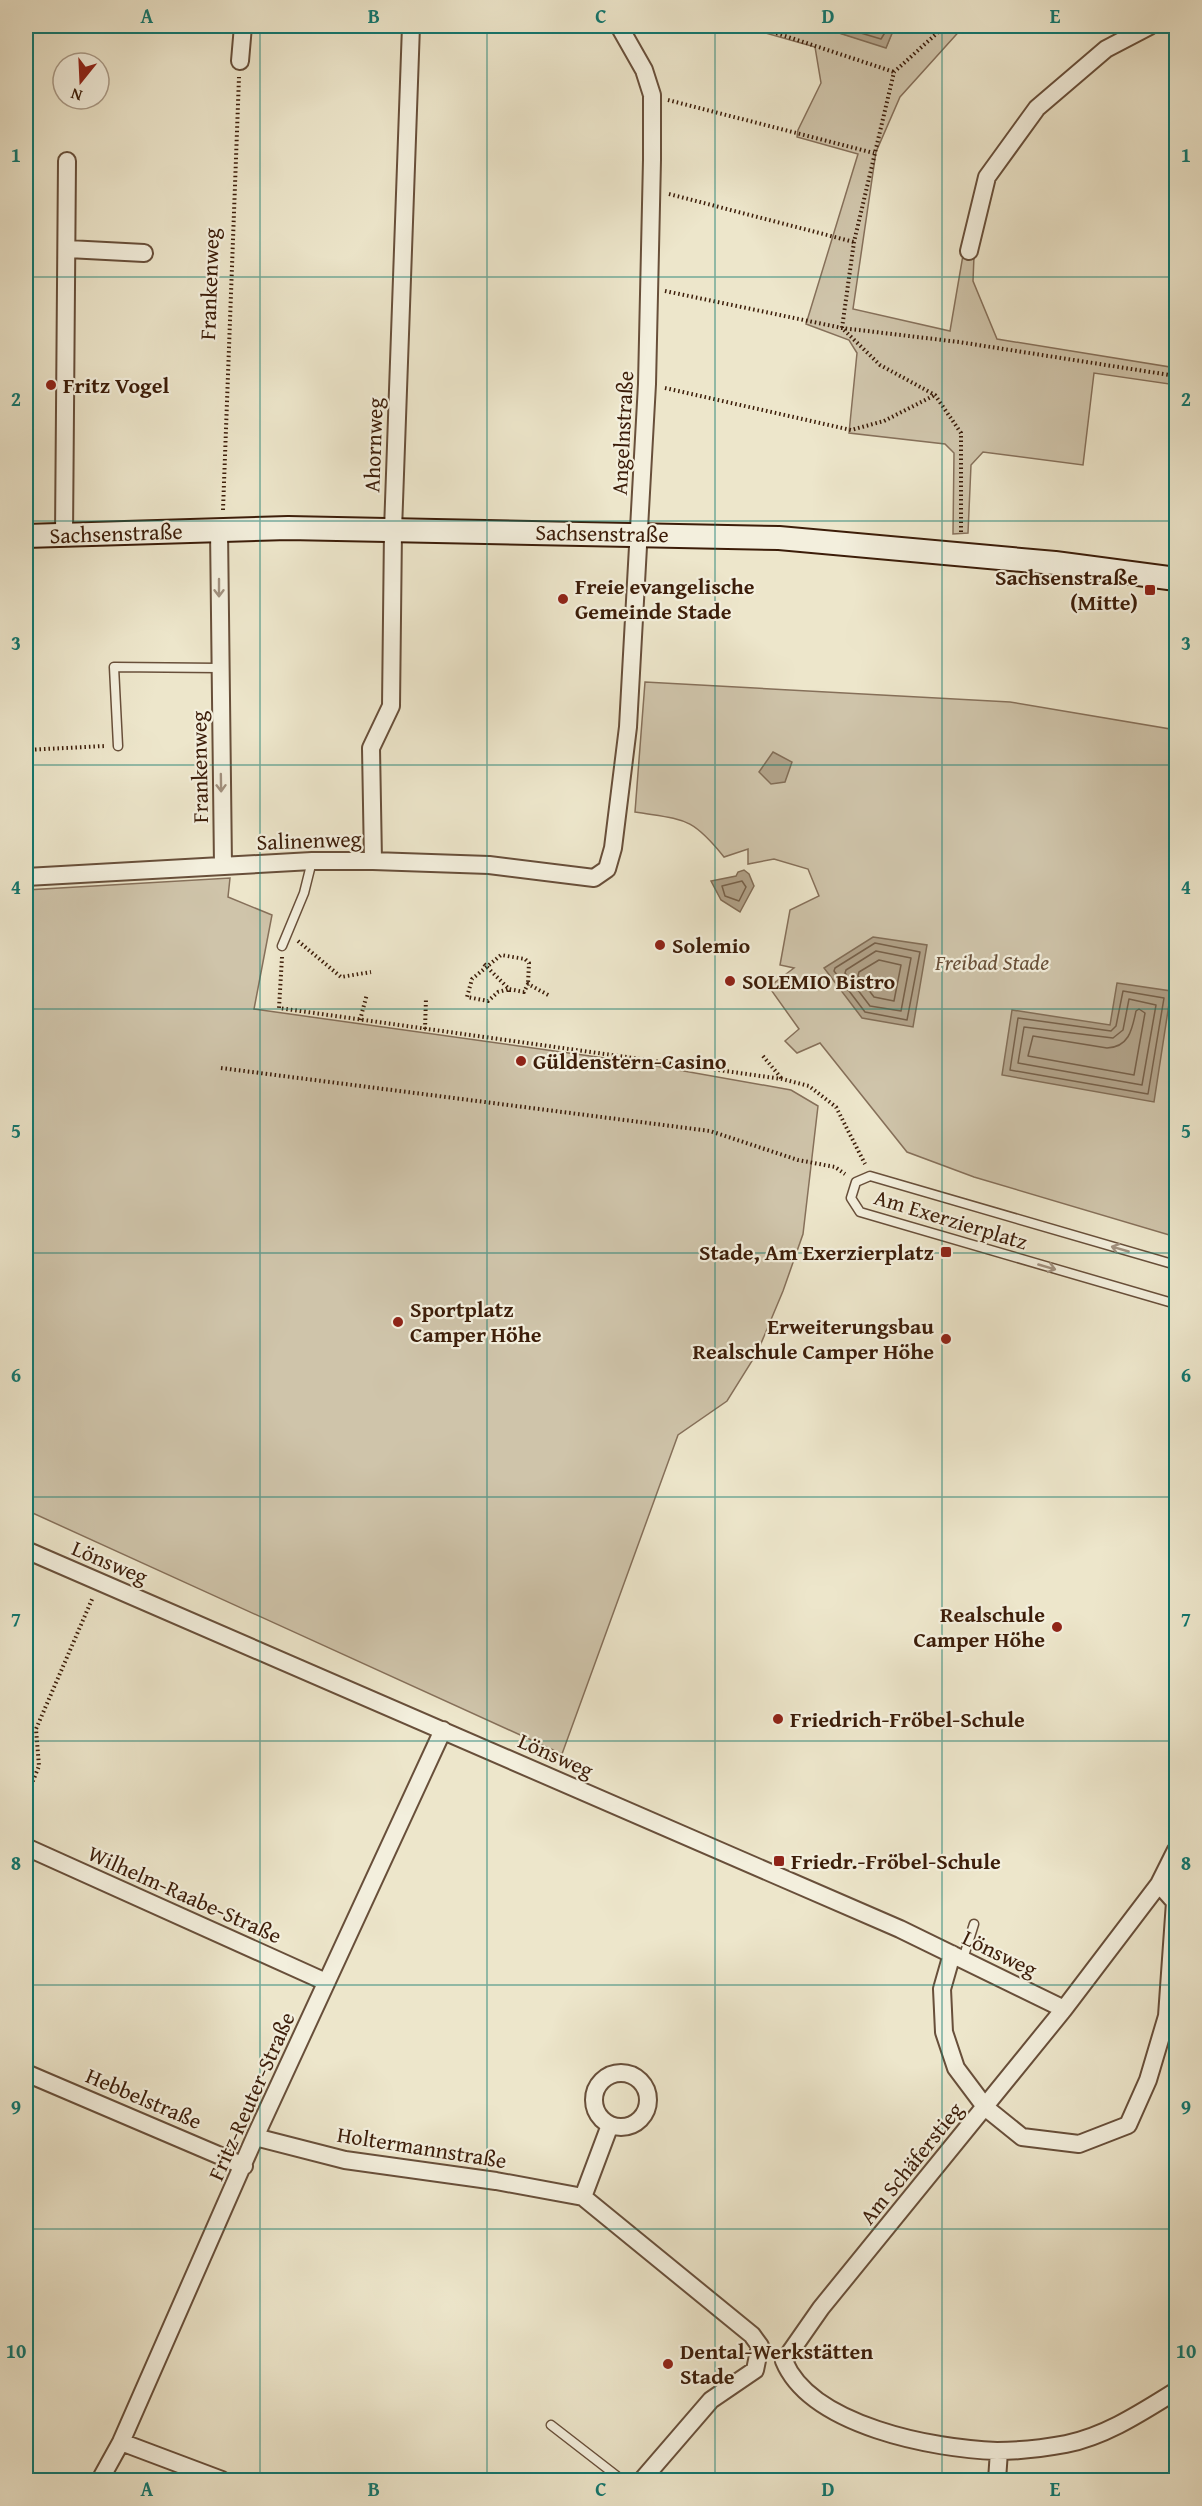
<svg xmlns="http://www.w3.org/2000/svg" width="1202" height="2506" font-family="'Gentium Book Plus',serif">
<style>
.green{fill:#cfc4aa;stroke:#86705a;stroke-width:1.5}
.water{fill:#b1a289;stroke:#826d56;stroke-width:1.5}
.lines{fill:none;stroke-linecap:round;stroke-linejoin:round}
.shore{stroke:#766049;stroke-width:1.5}
.lane-casing{stroke:#684f3a;stroke-width:11}
.street-casing{stroke:#684f3a;stroke-width:20}
.secondary-casing{stroke:#3c1d09;stroke-width:26}
.path{stroke:#3c1d09;stroke-width:4;stroke-dasharray:1.5 3;stroke-linecap:butt}
.lane{stroke:#f3efdd;stroke-width:8}
.street{stroke:#f3efdd;stroke-width:16}
.secondary{stroke:#f3efdd;stroke-width:22}
.oneway{stroke:#a1907e}
.grid{fill:none;stroke:#0f766e;stroke-width:1.5;stroke-opacity:0.55}
.poi-dot{fill:#8f2418;stroke:#f3efdd;stroke-width:2}
.labels{text-anchor:middle;dominant-baseline:central;stroke-width:4.5;stroke-linejoin:round;paint-order:stroke}
.street-label{font-size:22px;fill:#3c1d09;stroke:#f3efdd}
.poi-label{font-size:22px;font-weight:bold;fill:#3c1d09;stroke:#f3efdd;text-anchor:start}
.park-label{font-size:22px;font-style:italic;fill:#684f39;stroke:#f3efdd}
.neatline{fill:none;stroke:#0f766e;stroke-width:2}
.grid-label{font-size:20px;text-anchor:middle;font-weight:bold;fill:#0f766e}
</style>
<rect width="100%" height="100%" fill="#ede6cb"/>
<filter id="stains"><feTurbulence type="fractalNoise" baseFrequency=".00333" numOctaves="4"/><feColorMatrix values="0 0 0 0 .2 0 0 0 0 .09 0 0 0 0 .02 0 0 0 .5 -.17"/></filter>
<radialGradient id="worn" r=".72"><stop offset=".6" stop-color="#630" stop-opacity="0"/><stop offset="1" stop-color="#630" stop-opacity=".3"/></radialGradient>
<path class="green" d="M741,26H817L886,47L895,26H964L900,97L876,152L853,309L950,331L963,255L974,256L973,281L997,339L1176,368V385L1094,373L1083,465L983,452L971,465L968,533L953,534L954,453L945,444L849,433L857,353L849,340L806,324L858,154L797,137L798,130L821,83L815,47Z
M645,682L1010,702L1176,730V1237L974,1177L907,1152L820,1043L797,1053L785,1041L799,1029L769,987L794,968L780,965L790,910L819,896L808,869L774,859L748,864V849L724,857C691,816 684,820 635,812Z
M230,878L228,897L272,915L254,1009L633,1062L791,1090L818,1106L803,1234L783,1291L757,1353L727,1401L678,1435L562,1754L26,1510V890Z"/>
<path class="water" d="M817,26H895L886,48Z
M773,752L792,762L785,782L771,784L759,772Z
M744,870L749,874L754,886L740,912L721,900L711,881L736,876L738,872Z
M873,937L927,945L913,1027L862,1018L824,968Z
M1117,983L1171,991L1154,1102L1002,1075L1012,1010L1110,1025Z"/>
<g class="lines">
<path class="shore" d="M837,26L881,39L889,26
M742,881L746,887L739,901L725,896L722,886Z
M875,943L920,952L907,1020L865,1012L834,971L835,968Z
M876,951L911,958L901,1011L870,1006L845,973L846,970Z
M879,960L901,965L894,1001L874,997L858,976L859,972Z
M1123,991L1164,998L1148,1094L1010,1070L1018,1018L1111,1031L1116,1026Z
M1129,999L1156,1005L1142,1085L1018,1063L1024,1027L1113,1038L1123,1030Z
M1139,1009L1145,1013L1134,1075L1028,1056L1033,1036L1107,1048C1129,1047 1132,1030 1136,1011Z"/>
<defs>
<path id="lane" d="M118,746L114,667L219,668
M282,946L304,893L312,861
M1176,1265L870,1176L856,1182L851,1198L860,1212L1176,1304
M963,1959L974,1924
M551,2425L622,2480"/>
<path id="street" d="M240,61L243,26
M68,249L144,253
M969,251L987,177L1037,108L1106,49L1150,26
M219,530L223,866
M64,535L67,161
M373,861L371,748L391,706L393,530L411,26
M26,877L312,861H373L489,865L594,878L607,869L613,848L628,727L647,384L652,160V95L644,70L619,26
M26,1550L900,1929L1064,2009
M26,1847L326,1982
M1176,1850L1159,1884L1064,2009L821,2308L784,2361C811,2426 934,2449 997,2451C1019,2451 1044,2448 1066,2444C1106,2436 1142,2412 1176,2391
M952,1954L942,1989L944,2032L956,2068L986,2108L1022,2137L1079,2144L1128,2125L1148,2080L1167,2016L1175,1902L1159,1884
M26,2073L244,2166
M594 2100a27 27 0 1 1 54 0a27 27 0 1 1-54 0Z
M255,2137L345,2160L496,2181L583,2197L752,2335L760,2346L755,2370L711,2400L642,2480
M583,2197L610,2125
M121,2442L222,2480
M100,2480L121,2442L255,2137L443,1730
M997,2480L999,2451"/>
<path id="secondary" d="M26,536L288,528L779,538L1055,563L1176,579"/>
</defs>
<use href="#lane" class="lane-casing"/>
<use href="#street" class="street-casing"/>
<use href="#secondary" class="secondary-casing"/>
<path class="path" d="M755,26L894,72
M945,26L894,72L854,242L842,328L880,365L935,395L961,433V534
M668,100L874,153
M669,194L854,242
M665,291L842,328L959,342L1176,376
M665,388L851,430L884,421L935,395
M223,510L239,77
M26,750L105,746
M298,941L341,977L371,972
M282,957L279,1008L782,1079L809,1086L836,1107L865,1164
M484,964L509,989L524,992L528,984L550,996
M509,992V989L498,992L488,1001L467,997L472,979L501,955L525,959L529,963L528,984
M360,1020L367,994
M425,1029L426,998
M763,1056L782,1079
M221,1068L710,1131L798,1160L835,1167L845,1174
M1170,1250L1176,1229
M26,1798L39,1766L36,1729L93,1597"/>
<use href="#lane" class="lane"/>
<use href="#street" class="street"/>
<use href="#secondary" class="secondary"/>
</g>
<defs><path id="oneway-shaft" d="M-6 0H5M1.5-3L5.5 0L1.5 3" fill="none" stroke-width="1.6" stroke-linecap="round" stroke-linejoin="round" transform="scale(1.5)"/></defs>
<g class="oneway">
<use href="#oneway-shaft" transform="translate(219 588) rotate(90)"/>
<use href="#oneway-shaft" transform="translate(221 783) rotate(89)"/>
<use href="#oneway-shaft" transform="translate(1120 1249) rotate(-164)"/>
<use href="#oneway-shaft" transform="translate(1047 1267) rotate(16)"/>
</g>
<path class="grid" d="M260,26V2480M487,26V2480M715,26V2480M942,26V2480M26,277H1176M26,521H1176M26,765H1176M26,1009H1176M26,1253H1176M26,1497H1176M26,1741H1176M26,1985H1176M26,2229H1176"/>
<g class="poi-dot">
<circle cx="51" cy="385" r="6"/>
<rect x="1144" y="584" width="12" height="12" rx="3"/>
<circle cx="563" cy="599" r="6"/>
<circle cx="660" cy="945" r="6"/>
<circle cx="730" cy="981" r="6"/>
<circle cx="521" cy="1061" r="6"/>
<rect x="940" y="1246" width="12" height="12" rx="3"/>
<circle cx="398" cy="1322" r="6"/>
<circle cx="946" cy="1339" r="6"/>
<circle cx="1057" cy="1627" r="6"/>
<circle cx="778" cy="1719" r="6"/>
<rect x="773" y="1855" width="12" height="12" rx="3"/>
<circle cx="668" cy="2364" r="6"/>
</g>
<g class="labels">
<g class="street-label">
<text transform="translate(209 284) rotate(-88)">Frankenweg</text>
<text transform="translate(622 433) rotate(-87)">Angelnstraße</text>
<text transform="translate(373 445) rotate(-88)">Ahornweg</text>
<text transform="translate(116 533) rotate(-2)">Sachsenstraße</text>
<text transform="translate(602 533) rotate(1)">Sachsenstraße</text>
<text transform="translate(199 767) rotate(-91)">Frankenweg</text>
<text transform="translate(309 840) rotate(-2)">Salinenweg</text>
<text transform="translate(951 1219) rotate(17)">Am Exerzierplatz</text>
<text transform="translate(110 1562) rotate(23)">Lönsweg</text>
<text transform="translate(556 1755) rotate(24)">Lönsweg</text>
<text transform="translate(185 1894) rotate(24)">Wilhelm-Raabe-Straße</text>
<text transform="translate(1000 1953) rotate(26)">Lönsweg</text>
<text transform="translate(251 2096) rotate(-66)">Fritz-Reuter-Straße</text>
<text transform="translate(144 2098) rotate(23)">Hebbelstraße</text>
<text transform="translate(422 2147) rotate(9)">Holtermannstraße</text>
<text transform="translate(911 2163) rotate(-51)">Am Schäferstieg</text>
</g>
<g class="poi-label">
<text x="63" y="385">Fritz Vogel</text>
<text x="1138" y="577" text-anchor="end">Sachsenstraße<tspan x="1138" dy="25">(Mitte)</tspan></text>
<text x="575" y="586">Freie evangelische<tspan x="575" dy="25">Gemeinde Stade</tspan></text>
<text x="672" y="945">Solemio</text>
<text x="742" y="981">SOLEMIO Bistro</text>
<text x="533" y="1061">Güldenstern-Casino</text>
<text x="934" y="1252" text-anchor="end">Stade, Am Exerzierplatz</text>
<text x="410" y="1309">Sportplatz<tspan x="410" dy="25">Camper Höhe</tspan></text>
<text x="934" y="1326" text-anchor="end">Erweiterungsbau<tspan x="934" dy="25">Realschule Camper Höhe</tspan></text>
<text x="1045" y="1614" text-anchor="end">Realschule<tspan x="1045" dy="25">Camper Höhe</tspan></text>
<text x="790" y="1719">Friedrich-Fröbel-Schule</text>
<text x="791" y="1861">Friedr.-Fröbel-Schule</text>
<text x="680" y="2351">Dental-Werkstätten<tspan x="680" dy="25">Stade</tspan></text>
</g>
<g class="park-label">
<text x="992" y="962">Freibad Stade</text>
</g>
</g>
<rect width="1202" height="2506" fill="none" stroke="#ede6cb" stroke-width="66"/>
<g transform="translate(81 81) rotate(198)"><circle r="28" fill="#f3efdd" stroke="#aa9b88" stroke-width="1.5"/>
<path d="M0-4.5L10 22L0 15L-10 22Z" fill="#8f2418"/>
<text y="-9" font-size="16" font-weight="bold" text-anchor="middle" fill="#3c1d09">N</text>
</g>
<rect x="33" y="33" width="1136" height="2440" class="neatline"/>
<g class="grid-label">
<text x="147" y="23">A</text>
<text x="374" y="23">B</text>
<text x="601" y="23">C</text>
<text x="828" y="23">D</text>
<text x="1055" y="23">E</text>
<text x="16" y="162">1</text>
<text x="1186" y="162">1</text>
<text x="16" y="406">2</text>
<text x="1186" y="406">2</text>
<text x="16" y="650">3</text>
<text x="1186" y="650">3</text>
<text x="16" y="894">4</text>
<text x="1186" y="894">4</text>
<text x="16" y="1138">5</text>
<text x="1186" y="1138">5</text>
<text x="16" y="1382">6</text>
<text x="1186" y="1382">6</text>
<text x="16" y="1626">7</text>
<text x="1186" y="1626">7</text>
<text x="16" y="1870">8</text>
<text x="1186" y="1870">8</text>
<text x="16" y="2114">9</text>
<text x="1186" y="2114">9</text>
<text x="16" y="2358">10</text>
<text x="1186" y="2358">10</text>
<text x="147" y="2496">A</text>
<text x="374" y="2496">B</text>
<text x="601" y="2496">C</text>
<text x="828" y="2496">D</text>
<text x="1055" y="2496">E</text>
</g>
<rect width="100%" height="100%" filter="url(#stains)"/>
<rect width="100%" height="100%" fill="url(#worn)"/>
</svg>
